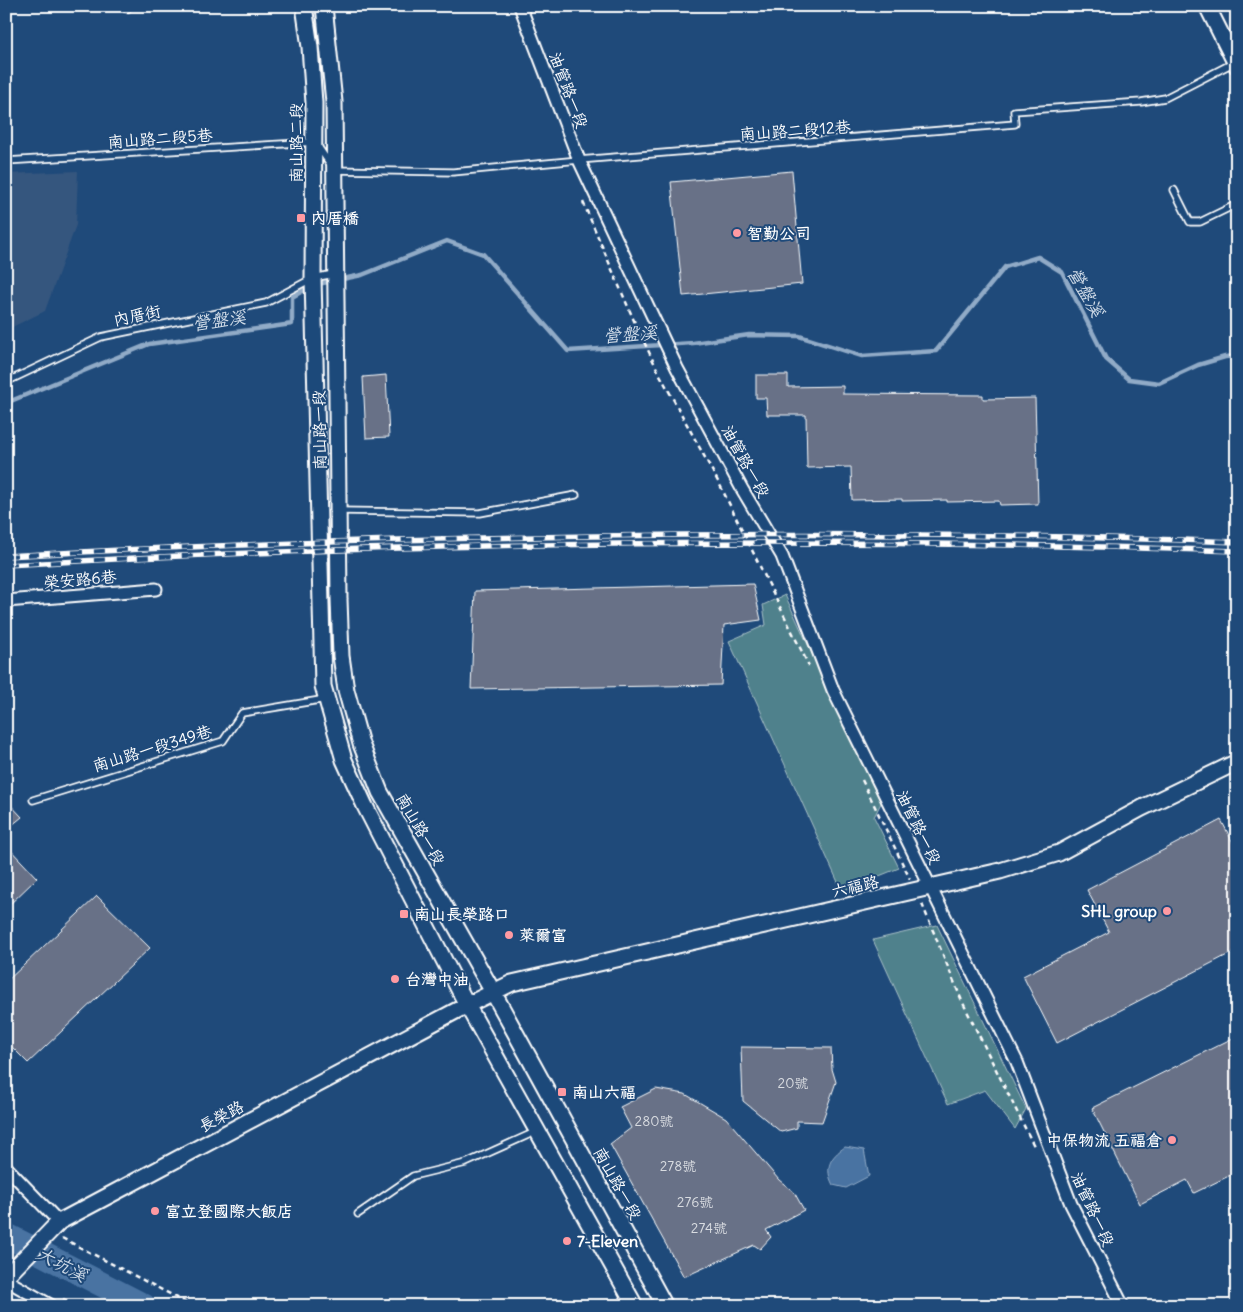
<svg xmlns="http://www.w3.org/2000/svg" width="1243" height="1312" font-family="Delius,'LXGW WenKai TC',sans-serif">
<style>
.built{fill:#35567e}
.green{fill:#50818c;stroke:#a8c0c6}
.water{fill:#4873a2;stroke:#91abc7}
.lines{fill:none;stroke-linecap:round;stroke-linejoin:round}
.stream{stroke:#91abc7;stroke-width:4.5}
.river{stroke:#4873a2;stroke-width:25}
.building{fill:#677187;stroke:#fff}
.lane-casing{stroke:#fff;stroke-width:9}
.street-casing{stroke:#fff;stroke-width:15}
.secondary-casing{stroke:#fff;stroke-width:19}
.path{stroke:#fff;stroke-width:2.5;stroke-dasharray:5 4;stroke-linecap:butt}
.lane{stroke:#1f4a7a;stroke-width:5.5}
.street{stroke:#1f4a7a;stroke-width:11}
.secondary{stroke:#1f4a7a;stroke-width:15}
.rail-casing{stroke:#fff;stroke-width:5.5}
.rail{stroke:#1f4a7a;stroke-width:4;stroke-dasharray:11;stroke-linecap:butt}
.poi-dot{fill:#ff9aa2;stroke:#1f4a7a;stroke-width:2}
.labels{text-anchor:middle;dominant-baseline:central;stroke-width:4;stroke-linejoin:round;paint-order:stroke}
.number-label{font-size:14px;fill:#d9dce1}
.street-label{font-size:16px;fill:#fff;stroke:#1f4a7a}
.poi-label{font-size:16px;font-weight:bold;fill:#fff;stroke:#1f4a7a;text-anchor:start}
.water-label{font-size:18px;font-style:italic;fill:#d1dce8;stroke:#1f4a7a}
</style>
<rect width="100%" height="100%" fill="#1f4a7a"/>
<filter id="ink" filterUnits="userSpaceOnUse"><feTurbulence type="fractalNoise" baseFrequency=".02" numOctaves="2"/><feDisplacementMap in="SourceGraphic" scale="10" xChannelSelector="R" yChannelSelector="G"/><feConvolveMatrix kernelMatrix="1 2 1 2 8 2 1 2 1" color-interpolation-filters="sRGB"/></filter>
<g filter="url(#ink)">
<path class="built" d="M78,171L76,225L45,311L6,330V174Z"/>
<path class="green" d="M785,595L881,803L874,817L899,868L842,891L729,641L766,625L763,605Z
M937,925L1026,1109L1015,1129L985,1090L948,1104L873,940Z"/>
<path class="water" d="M845,1147L864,1150L869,1176L846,1188L833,1185C824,1168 830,1157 845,1147Z"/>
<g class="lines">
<path class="stream" d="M6,403L149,344L292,324V297L313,285L362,275L447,241L483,254L568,351L693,343L749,335L799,336L862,356L936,351L1005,267L1038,257L1062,272L1106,359L1129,379L1159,383L1198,365L1225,357L1237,356"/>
<path class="river" d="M6,1235L144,1306"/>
</g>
<path class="building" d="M792,171L802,284L683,296L671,182Z
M386,375L389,437L366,438L363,377Z
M756,375H788V387L843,386V394L983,395V399L1035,398L1038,504L1000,505L999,501L947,502V500L902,501V499L852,500L851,467L807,468L806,415H767L766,398H756Z
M753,584L761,620L724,625L721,685L471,689L475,591Z
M6,800L22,817L6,830Z
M1221,820L1237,850V950L1057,1043L1023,976L1109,932L1087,890Z
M6,845L37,878L6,908Z
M97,896L150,948L28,1063L6,1041V982Z
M1237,1036V1172L1194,1193L1187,1180L1140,1204L1092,1108Z
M741,1047L831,1048L832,1069L836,1082L822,1122L797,1121V1128L781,1132L743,1101Z
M656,1089L685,1094L726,1118L779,1180L794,1192L804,1210L766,1230L771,1237L760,1249L754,1245L684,1277L610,1144L631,1128L620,1107Z"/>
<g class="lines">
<defs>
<path id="lane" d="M127,9L131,6
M6,161L315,142L334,170L453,172L579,160L1015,124L1014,111L1141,102L1165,98L1235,62
M1174,190L1190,222H1200L1237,204
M6,382L101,337L266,303L313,278L334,274
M340,511L480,513L576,495
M33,800L223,741L242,713L326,699
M358,1214L413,1176L466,1163L535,1132"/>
<path id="street" d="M520,6L579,160L677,368L742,489L782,556L833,690L1017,1062L1071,1204L1123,1306
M6,601L156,589
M6,1167L59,1222
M6,1280L52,1306"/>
<path id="secondary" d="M304,6L310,47L314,103L313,278L323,686L344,760L365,806L467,1005L635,1306
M324,6L334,102L339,599L341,656L346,690L361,744L380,792L493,992L665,1306
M1207,6L1237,66
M6,1277L59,1222L467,1005L512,983L1000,871L1059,853L1142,808L1237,762"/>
</defs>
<use href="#lane" class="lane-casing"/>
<use href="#street" class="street-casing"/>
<use href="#secondary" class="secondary-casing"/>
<path class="path" d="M583,202L635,323L659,373L721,487L809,666
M862,780L910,879
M922,904L962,1001L1034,1146
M62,1238L193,1306
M63,1299L77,1306"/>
<use href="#lane" class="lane"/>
<use href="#street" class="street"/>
<use href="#secondary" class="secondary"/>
<defs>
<path id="rail" d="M6,556C202,545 398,539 594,536C808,533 1022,534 1237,542
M6,565C416,541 827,537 1237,551"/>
</defs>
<use href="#rail" class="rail-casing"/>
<use href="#rail" class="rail"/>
</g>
</g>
<g class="poi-dot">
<rect x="296" y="213" width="10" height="10" rx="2.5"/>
<circle cx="737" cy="233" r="5"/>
<circle cx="1167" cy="911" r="5"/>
<rect x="399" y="909" width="10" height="10" rx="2.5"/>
<circle cx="509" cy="935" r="5"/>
<circle cx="395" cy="979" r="5"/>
<rect x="557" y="1087" width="10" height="10" rx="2.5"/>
<circle cx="1172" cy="1140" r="5"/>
<circle cx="155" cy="1211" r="5"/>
<circle cx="567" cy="1241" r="5"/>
</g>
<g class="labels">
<g class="number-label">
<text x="793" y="1083">20號</text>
<text x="654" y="1121">280號</text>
<text x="678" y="1166">278號</text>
<text x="695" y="1202">276號</text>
<text x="709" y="1228">274號</text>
</g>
<g class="street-label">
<text transform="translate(569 90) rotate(69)">油管路一段</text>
<text transform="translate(795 130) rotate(-4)">南山路二段12巷</text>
<text transform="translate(160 138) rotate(-4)">南山路二段5巷</text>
<text transform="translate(296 143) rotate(-90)">南山路二段</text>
<text transform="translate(137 315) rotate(-12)">內厝街</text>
<text transform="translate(319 430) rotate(-91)">南山路一段</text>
<text transform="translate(746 461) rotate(61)">油管路一段</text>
<text transform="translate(80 579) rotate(-5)">榮安路6巷</text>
<text transform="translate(152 748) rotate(-17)">南山路一段349巷</text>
<text transform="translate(919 827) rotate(64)">油管路一段</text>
<text transform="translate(421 829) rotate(60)">南山路一段</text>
<text transform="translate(855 886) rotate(-13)">六福路</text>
<text transform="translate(221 1116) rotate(-28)">長榮路</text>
<text transform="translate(618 1183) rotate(61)">南山路一段</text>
<text transform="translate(1093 1209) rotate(65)">油管路一段</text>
</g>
<g class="poi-label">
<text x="311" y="218">內厝橋</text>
<text x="747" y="233">智勤公司</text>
<text x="1157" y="911" text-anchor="end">SHL group</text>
<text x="414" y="914">南山長榮路口</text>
<text x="519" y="935">萊爾富</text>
<text x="405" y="979">台灣中油</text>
<text x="572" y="1092">南山六福</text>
<text x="1162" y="1140" text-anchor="end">中保物流 五福倉</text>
<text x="165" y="1211">富立登國際大飯店</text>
<text x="577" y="1241">7-Eleven</text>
</g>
<g class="water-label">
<text transform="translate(1086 292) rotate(60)">營盤溪</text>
<text transform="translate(219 320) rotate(-8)">營盤溪</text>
<text transform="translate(630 334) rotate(-4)">營盤溪</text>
<text transform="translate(62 1264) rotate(27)">大坑溪</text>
</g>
</g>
<rect width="1243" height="1312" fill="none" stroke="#1f4a7a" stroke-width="25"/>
<rect x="12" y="12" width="1218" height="1287" fill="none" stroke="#fff" stroke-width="2" filter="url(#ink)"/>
</svg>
